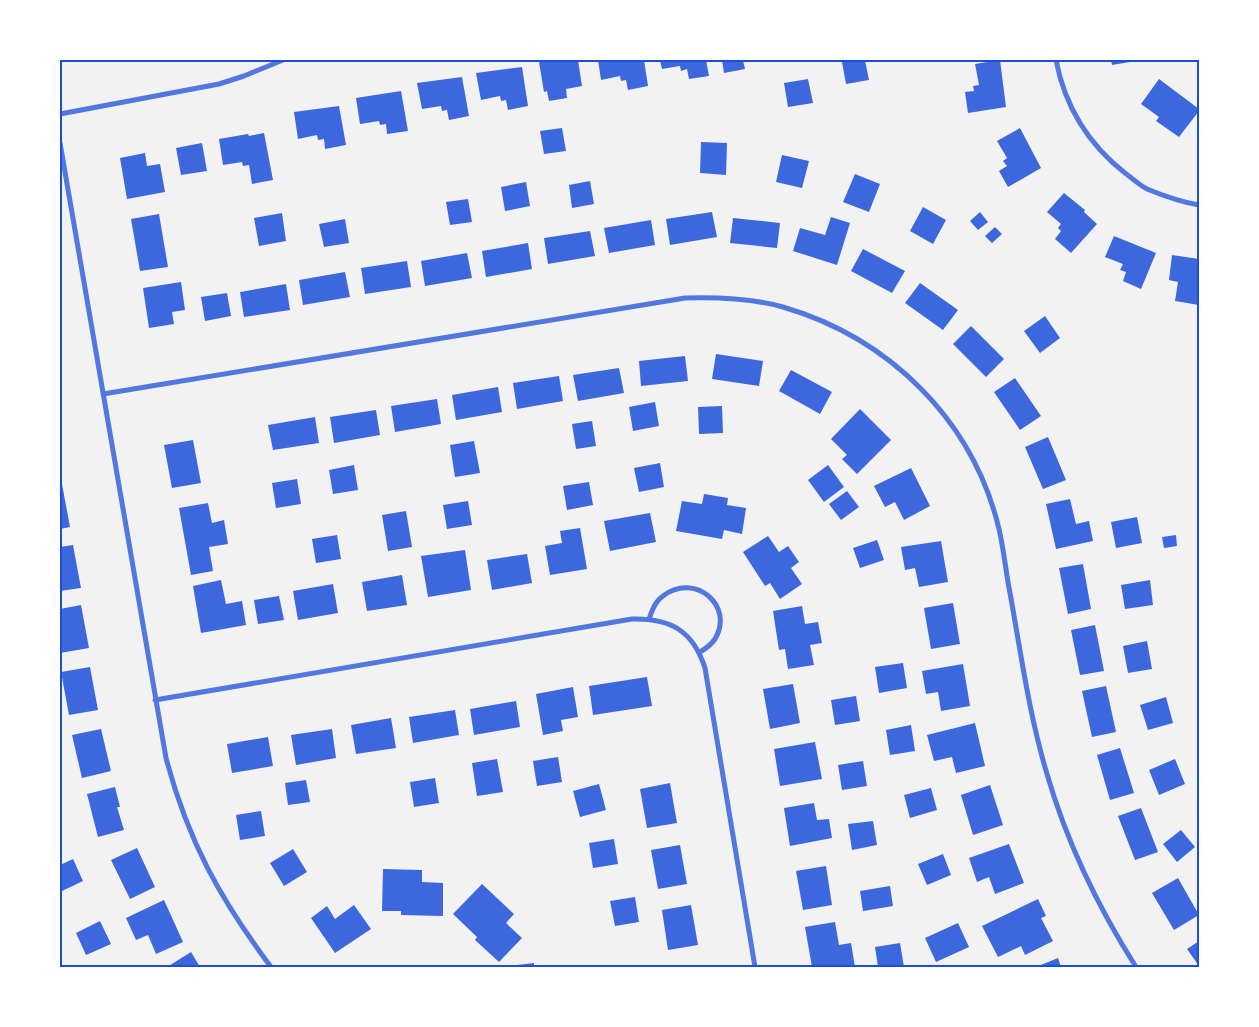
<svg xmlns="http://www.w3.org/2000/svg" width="1259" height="1027" font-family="Manrope,sans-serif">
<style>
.building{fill:#3d67dc}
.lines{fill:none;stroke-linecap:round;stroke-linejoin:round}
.minor{stroke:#5277de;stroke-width:5}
.neatline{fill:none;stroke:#1d4ed8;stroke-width:2}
</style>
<rect width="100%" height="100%" fill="#f2f2f2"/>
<path class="building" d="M552,60H578L582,86L566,89L567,98L549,101L547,91L544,92L539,62Z
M598,60H644L648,86L628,90L626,80L621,81L620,76L601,80Z
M660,60H706L709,76L689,79L687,69L681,71L680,66L662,69Z
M722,60H743L745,69L724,73Z
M855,60H865L869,80L846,84L842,62Z
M1000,60L1006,107L968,113L965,92L974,91L973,86L979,85L975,64Z
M1111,60H1136V61L1112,65Z
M522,67L528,106L508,110L506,100L501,101L500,96L481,100L476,73Z
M462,77L469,116L449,120L447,110L442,111L441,106L422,109L417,83Z
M808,79L813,103L788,107L784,83Z
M1159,79L1199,109V111L1179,137L1156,121L1159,117L1141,104Z
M401,91L408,131L387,134L386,124L380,125L379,121L360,124L356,98Z
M339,106L346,145L325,149L324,139L318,140L317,135L298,139L294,112Z
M562,128L566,151L544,154L540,131Z
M1020,128L1041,168L1008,187L999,171L1007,166L1003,161L1007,158L997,141Z
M264,133L273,180L252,184L249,165L243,166L242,162L223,165L219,139L248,134L249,136Z
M701,142L727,143L726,175L700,173Z
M202,143L207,171L181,175L176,148Z
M145,153L147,166L160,164L165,192L127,199L120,158Z
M782,155L809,161L802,188L776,182Z
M855,174L880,184L869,212L843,202Z
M590,181L594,204L572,208L569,185Z
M526,182L530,206L505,211L501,187Z
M1064,193L1085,210L1084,212L1097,224L1071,253L1055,239L1061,231L1058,228L1061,224L1047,212Z
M468,199L472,222L450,225L446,202Z
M923,207L946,220L933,244L910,231Z
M712,212L717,237L670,245L666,219Z
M980,212L988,222L978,230L970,221Z
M282,213L286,241L259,246L254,218Z
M159,214L168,267L140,271L131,219Z
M831,217L850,223L837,265L793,251L800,228L825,235Z
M733,218L780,223L777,248L730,243Z
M345,219L349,243L324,247L319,224Z
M651,220L655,245L609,253L604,228Z
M995,227L1002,234L992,243L985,236Z
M590,231L595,256L548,264L544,238Z
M1114,236L1156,253L1141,289L1123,281L1126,272L1120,270L1123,264L1105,257Z
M528,243L532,269L486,277L482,251Z
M863,249L905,271L892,293L851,271Z
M467,253L472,278L425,286L421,261Z
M1172,255L1199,259V305L1175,301L1178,282L1169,280Z
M407,261L411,287L365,294L361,268Z
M345,272L350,297L303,305L299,280Z
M181,282L185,310L172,312L174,324L149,328L143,288Z
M920,283L958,310L943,330L905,303Z
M286,284L290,310L244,317L240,292Z
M227,293L231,316L205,321L201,297Z
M1045,316L1060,338L1040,353L1024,331Z
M971,326L1004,359L986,377L953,344Z
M716,354L763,361L759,386L712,379Z
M685,356L688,381L641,386L639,361Z
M619,368L624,393L578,401L573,375Z
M791,370L832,392L820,414L779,391Z
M559,376L563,401L517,409L513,383Z
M1015,378L1041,416L1020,430L994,392Z
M498,387L502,412L456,420L452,395Z
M437,399L441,424L395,432L391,406Z
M655,402L659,426L633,431L629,407Z
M722,406L723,433L699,434L698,407Z
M860,409L891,440L857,474L842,459L847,455L831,439Z
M376,410L380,435L334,443L330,417Z
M315,417L319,443L273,450L268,425Z
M592,421L596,446L576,449L572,424Z
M1048,437L1066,480L1043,489L1025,447Z
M193,440L201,483L172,488L164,445Z
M474,441L480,473L455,477L450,445Z
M660,463L664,487L639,492L634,468Z
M354,465L358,490L333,494L329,470Z
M828,465L844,487L824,502L808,480Z
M911,468L930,506L904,520L895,502L885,507L874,486Z
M297,479L301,504L276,508L272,483Z
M589,482L593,505L567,510L563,486Z
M60,484H62L70,527L60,529Z
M847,491L859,507L841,520L829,504Z
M704,494L728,498L727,505L746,508L742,534L724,530L722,539L676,531L682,501L702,504Z
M1070,499L1076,524L1089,521L1093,541L1056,549L1046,504Z
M468,501L472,525L447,529L443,505Z
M208,503L212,523L224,520L228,544L209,547L213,571L191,575L179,508Z
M406,511L412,547L388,551L382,515Z
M650,513L656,542L610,551L604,521Z
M1137,517L1142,543L1116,548L1111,522Z
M580,528L587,569L550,575L545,546L562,543L560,531Z
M337,535L341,559L316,563L312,539Z
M1176,535L1177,546L1164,548L1162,537Z
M768,536L779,552L788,546L799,562L791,568L802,584L780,599L770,583L765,586L743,552Z
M877,540L884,560L860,568L853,548Z
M941,541L948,582L919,587L915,568L905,570L901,547Z
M73,545L81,588L60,591V547Z
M465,550L471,590L428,597L421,556Z
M527,554L532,583L492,590L487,560Z
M1083,564L1091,609L1068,614L1059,568Z
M402,575L407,605L367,611L362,582Z
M221,580L226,604L242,601L246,625L201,633L193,586Z
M1150,580L1153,605L1125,609L1121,585Z
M333,584L338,613L298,620L293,591Z
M279,596L284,620L258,624L254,600Z
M953,603L960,644L931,649L924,608Z
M81,605L89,648L60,653V609Z
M802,606L805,624L818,622L822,643L810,645L814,665L788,669L785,649L779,650L773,611Z
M1095,625L1104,671L1080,675L1071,630Z
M1147,641L1152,669L1128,673L1123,646Z
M903,663L907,688L879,693L875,667Z
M963,664L970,706L941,711L938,692L926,694L922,671Z
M90,667L98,710L69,715L61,672Z
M647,677L652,706L593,715L589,686Z
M793,684L800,723L770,729L763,689Z
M1106,686L1116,732L1092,737L1082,691Z
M573,687L578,717L561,720L563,731L543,735L536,694Z
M856,696L860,721L835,725L831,700Z
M1166,697L1173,723L1148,730L1140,705Z
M516,701L520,727L474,735L470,709Z
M455,710L459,735L413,743L409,717Z
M391,718L396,748L356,754L351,725Z
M975,723L985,766L956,773L952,757L934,761L927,735Z
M911,725L915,751L890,755L886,730Z
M101,729L111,771L82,778L72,735Z
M332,729L336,758L296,765L291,735Z
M268,737L273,766L232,773L227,744Z
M815,742L822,779L780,786L774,749Z
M1120,748L1134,793L1110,800L1097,755Z
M558,757L562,782L537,786L533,761Z
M497,759L503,792L477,796L472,763Z
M1175,759L1185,784L1159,795L1149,770Z
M863,761L867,786L842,790L838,765Z
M435,778L439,803L414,807L410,782Z
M306,780L310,802L288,805L285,783Z
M670,783L677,823L647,828L640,789Z
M599,784L606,810L580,817L573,791Z
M990,785L1003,825L973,835L961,795Z
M115,787L120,807H117L124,830L98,837L87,794Z
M931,788L937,810L910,818L904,795Z
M814,803L817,820L829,819L832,838L790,846L784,808Z
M1141,808L1158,852L1135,860L1118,816Z
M261,811L265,836L240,840L236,815Z
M873,821L877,845L852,850L848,824Z
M1181,830L1195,847L1177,862L1163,844Z
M614,839L618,864L593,868L589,843Z
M1009,844L1024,883L995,894L989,877L977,882L969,858Z
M680,845L687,884L658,889L651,850Z
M137,848L155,887L130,899L111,860Z
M293,849L307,872L284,886L270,863Z
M943,854L951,875L927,885L918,864Z
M73,859L83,881L60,892V865Z
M826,866L832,905L803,910L796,871Z
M383,869L422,870V882L443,883V916L401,915V911H382Z
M1178,878L1199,915L1174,930L1152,893Z
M482,884L514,914L506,923L522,938L499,962L475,940L477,937L453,914Z
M890,886L893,906L863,911L860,891Z
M635,897L639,922L615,926L610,901Z
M1038,899L1046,916L1041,918L1053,941L1025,955L1021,946L998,957L982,926Z
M164,900L183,942L156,954L148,935L136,940L126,918Z
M354,905L371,929L335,953L311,918L327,906L335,919Z
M691,905L698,945L668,950L662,910Z
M100,921L111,944L86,955L76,933Z
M835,922L839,945L851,943L855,967H812L805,927Z
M958,923L969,947L936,962L925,938Z
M1199,941V966L1187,949Z
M900,943L904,967H878L875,947Z
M191,952L200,967H167Z
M1058,958L1061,967H1036Z
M534,963V967H509V966Z"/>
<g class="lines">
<path class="minor" d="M1056,60C1065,107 1088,144 1125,173C1132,178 1139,185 1147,189C1164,196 1181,202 1199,205
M60,114L219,84L244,76L283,60
M60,143L166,758C188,841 220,899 271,967
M103,394L685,298C717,297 751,298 783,307C889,338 973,420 999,529C1003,546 1005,564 1008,582C1020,646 1028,711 1047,774C1067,843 1098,907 1136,967
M649,619C652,611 655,601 663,596C694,572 735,605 715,639C711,645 705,649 700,652
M155,700L632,619C671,618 693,631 705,668L755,967"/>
</g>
<rect width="1259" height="1027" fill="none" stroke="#ffffff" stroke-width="122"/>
<rect x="61" y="61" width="1137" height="905" class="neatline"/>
</svg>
